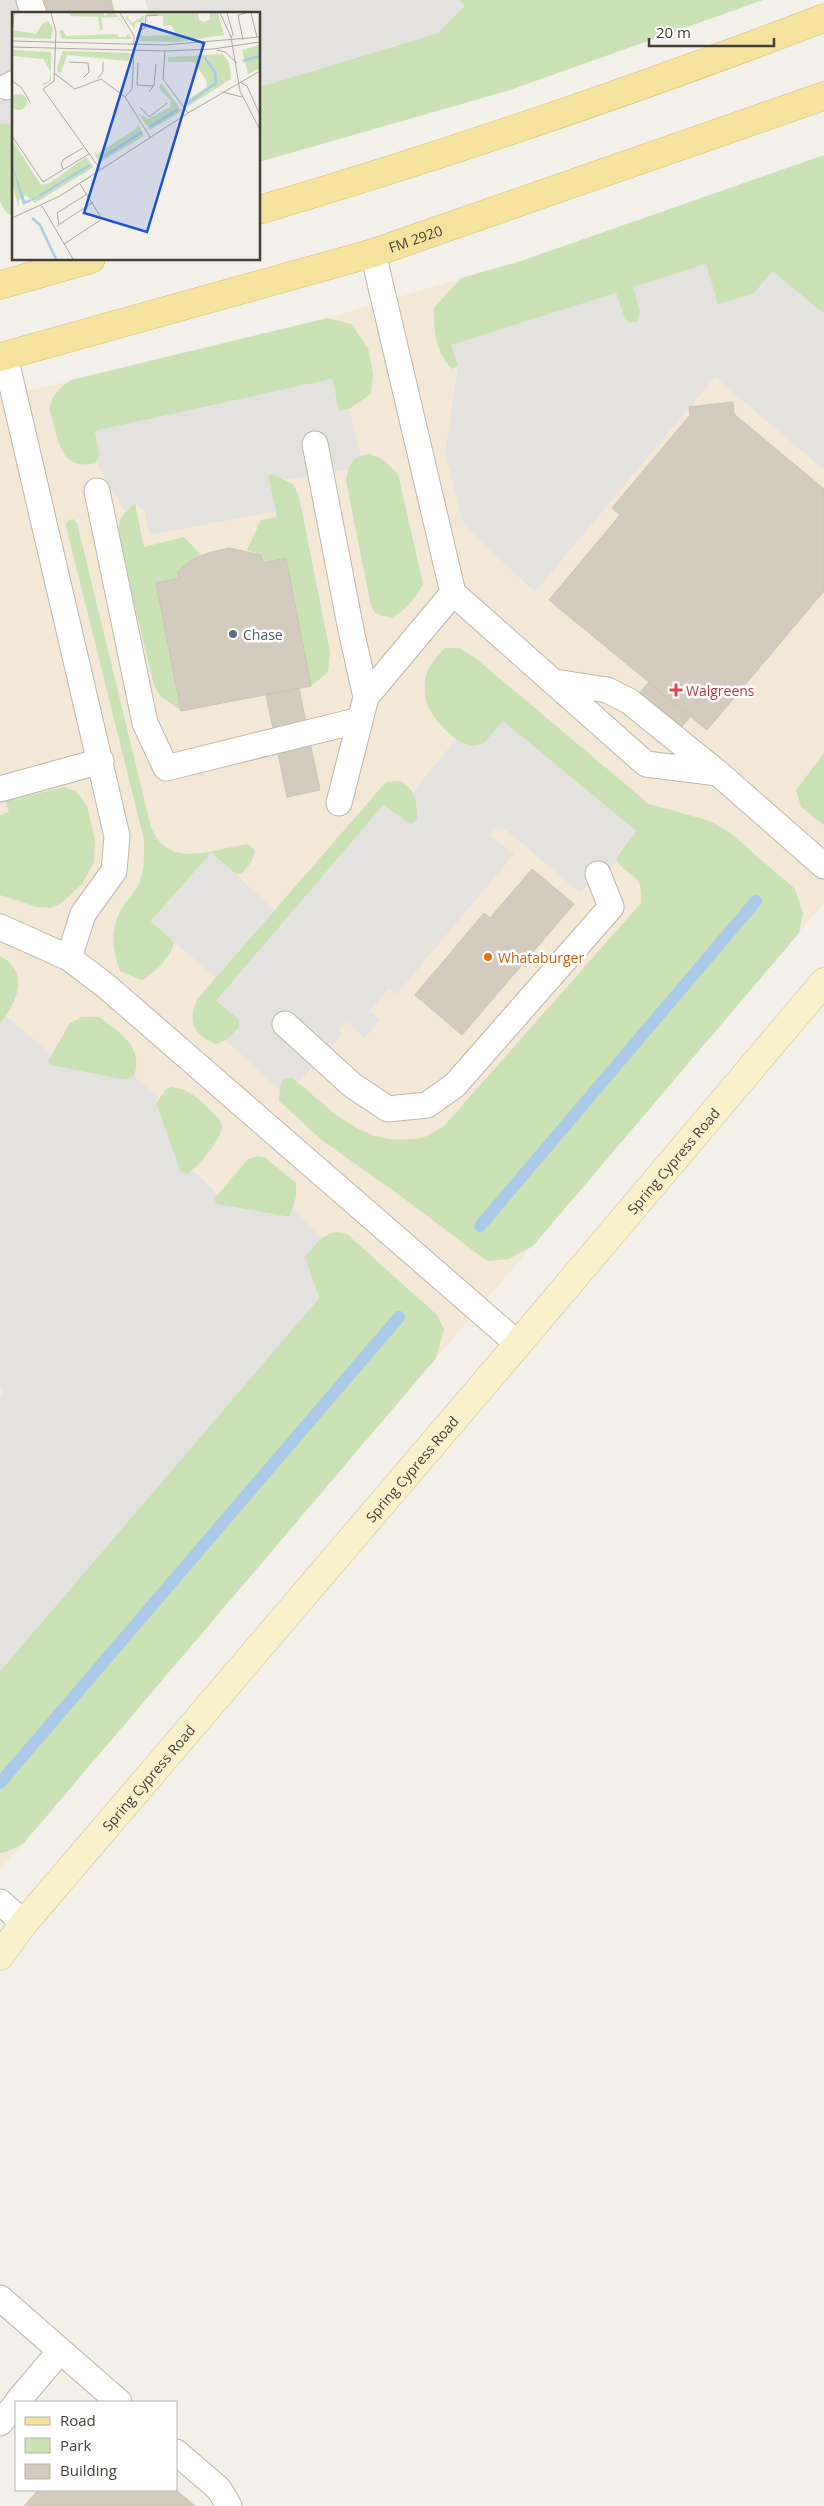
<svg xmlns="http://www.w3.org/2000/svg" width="824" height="2506" font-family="'Open Sans',sans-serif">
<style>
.commercial{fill:#f2e8d5}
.green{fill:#cae2b4}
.parking{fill:#e4e2df}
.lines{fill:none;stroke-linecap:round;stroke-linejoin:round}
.stream{stroke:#a9cbe9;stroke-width:12}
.building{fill:#d3ccbe;stroke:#cdc4b2}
.lane-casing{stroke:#bdb8ab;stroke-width:27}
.secondary-casing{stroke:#cdc49b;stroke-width:29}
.primary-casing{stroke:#d8c06f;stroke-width:29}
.lane{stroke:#fff;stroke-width:25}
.secondary{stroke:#f9f1ca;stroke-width:28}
.primary{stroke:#f4e29e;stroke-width:28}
.service-dot{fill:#5c6f8a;stroke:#fff;stroke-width:2}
.health-dot{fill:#e0444e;stroke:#fff;stroke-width:2}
.food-dot{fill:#e8710a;stroke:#fff;stroke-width:2}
.labels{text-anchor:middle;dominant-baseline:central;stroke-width:5;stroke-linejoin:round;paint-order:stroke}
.street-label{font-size:14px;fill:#454037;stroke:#fff}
.service-label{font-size:14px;fill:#4e5e75;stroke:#fff;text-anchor:start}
.health-label{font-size:14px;fill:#be3a42;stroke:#fff;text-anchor:start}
.food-label{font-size:14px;fill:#c56008;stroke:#fff;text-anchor:start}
.inset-river{fill:none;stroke:#a9cbe9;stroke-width:2.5}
.inset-road{fill:none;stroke:#adaaa1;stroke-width:1}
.view{fill:#1d4ed8;fill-opacity:0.15;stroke:#1d4ed8;stroke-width:2.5}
.inset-edge{fill:none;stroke:#454037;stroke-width:2.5}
</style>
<rect width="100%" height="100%" fill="#f2f0e8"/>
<path class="commercial" d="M824,155V903L0,1870V398L307,324L521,261Z"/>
<path class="green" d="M458,0H763L507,91L259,162V87L438,33L464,5Z
M0,123L14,125V217L6,212L0,202Z
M824,155V314L773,272L753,294L717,305L706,265L640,312L638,322L629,323L624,319L616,293L452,345L458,366L452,369C435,350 434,333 434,308L461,278L521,261Z
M327,318L351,324L368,348L373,373L371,394L349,409L339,411L332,379L95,431L100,456L96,463C66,470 60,450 54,426C53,420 49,412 50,407C52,394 61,387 71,380Z
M370,454L382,459L398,474L423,584C415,598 406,611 391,618L375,613L371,606L346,481C348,465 353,455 370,454Z
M272,474L293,484L299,496L330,653L328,672L311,686L286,558L263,563L261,555L247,550L261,520L277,517L268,476Z
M135,504L144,547L184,537L202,556L193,559L178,571L179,578L156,583L181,711L160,696L154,685L118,537C117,521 122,513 135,504Z
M73,519L77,523L151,827C169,871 212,849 248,844L255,850L252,861L242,873L236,874L211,853L151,921L174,942C172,956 155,973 142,980L120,971C112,949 110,929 122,908C127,900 134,893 138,886C145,872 144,855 144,840L66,526L67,521Z
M445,648H459L474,657L649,804L710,821L729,832L795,889L803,913L799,933L533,1246L508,1259L487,1261L402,1197L323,1141L279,1101L280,1084L283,1079L291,1077C333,1110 361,1148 421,1138C428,1137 437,1130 444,1126L641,903C644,869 626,880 616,858L636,831L503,721C497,727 490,740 483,744C462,754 434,721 427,704C425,698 425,687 425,681C426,668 436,657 445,648Z
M824,753V825L801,807L796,790Z
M399,781C416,788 418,803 417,820L411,824L407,823L384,805L216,1001L239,1019V1028L226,1040L216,1044C193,1035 187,1020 198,998L386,782Z
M64,787L77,792L87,806L95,840L94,862L82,884L62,903L50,908L37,907L0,895V815L9,812L6,801Z
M0,956C31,973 17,1001 0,1024Z
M82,1017H99C120,1033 144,1046 134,1076L126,1080L50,1065L48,1061L70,1023Z
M172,1087C187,1089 195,1095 206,1106C212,1112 221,1118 222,1127C222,1139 197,1168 187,1174H182L180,1171L156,1103L166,1089Z
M258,1156L266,1158L296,1183V1196L290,1217L216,1204L214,1199L248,1159Z
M339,1232L347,1234L437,1315L444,1329L436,1358L23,1844L6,1852L0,1853V1671L319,1298L304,1257C312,1244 324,1233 339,1232Z"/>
<path class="parking" d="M0,0H39L43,14H14V125L0,123Z
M145,0H458L465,6L438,33L259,87V14H149Z
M706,264L718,304L753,294L773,271L824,314V470L715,377L535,592L464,525L445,454L458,366L451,345L616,293L625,319L629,323L638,322L640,312L633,287Z
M332,379L339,411L349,409L361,455L353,460L347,470L287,480L272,474L268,476L276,511L150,535L144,510L135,504L125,511L96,463L100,456L95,431Z
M503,721L636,831L618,853L616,858L618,862L579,892L506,830L498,828L493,829L491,836L514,854L397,994L389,988L370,1011L380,1020L365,1038L347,1022L339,1030L342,1035L298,1082L291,1077L283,1079L279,1090L226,1040L239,1028V1019L216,1001L383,805L411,824L417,820L418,805L413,792L456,739L465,745L474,746L484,743Z
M211,853L275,910L215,977L151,922Z
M6,1016L52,1055L48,1061L50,1065L126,1080L134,1076L158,1097L156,1103L180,1171L187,1174L193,1170L218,1195L214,1199L216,1204L289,1217L293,1210L322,1237L305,1257L319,1298L0,1671V1397L3,1394L0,1386V1024Z"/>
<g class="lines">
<path class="stream" d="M480,1226L756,901
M0,1783L399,1317"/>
</g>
<path class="building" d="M44,0H111L115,14H47Z
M733,402L734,414L824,489V591L707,730L549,600L620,515L612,508L690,415L689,407Z
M229,548L261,555L263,563L286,558L311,686L181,711L156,583L179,578L178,571L193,559L211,552Z
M649,682L690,717L674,736L632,701Z
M299,688L320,790L287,797L266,695Z
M532,869L574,904L462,1035L415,995L484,913L490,918Z
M38,2490H176L195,2506H24Z"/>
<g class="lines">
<defs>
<path id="lane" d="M29,0L34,14
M7,87L14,83
M373,253L453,593L646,764L718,773L824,866
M5,356L117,836L114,871L83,914L69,958
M315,444L351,630L366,697L339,803
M97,491L145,723L166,768L360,720
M555,682L607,690L629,701L718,773
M366,697L453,593
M0,789L101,761
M0,927L69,958L106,986L518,1344
M285,1024L352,1085L388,1109L427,1105L455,1085L611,907L598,874
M0,1902L24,1923
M0,2298L119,2402
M17,2402L60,2351
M0,2423L16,2404
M176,2452L219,2489L229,2506"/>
<g id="secondary">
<path id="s1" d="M0,1956L24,1923L518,1344L824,982"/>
</g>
<g id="primary">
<path d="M259,210C449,154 638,89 824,18"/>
<path d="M0,285L91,259"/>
<path id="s2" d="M0,357L373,253L824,96"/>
</g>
</defs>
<use href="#lane" class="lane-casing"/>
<use href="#secondary" class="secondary-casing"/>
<use href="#primary" class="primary-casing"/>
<use href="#lane" class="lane"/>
<use href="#secondary" class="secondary"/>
<use href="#primary" class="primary"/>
</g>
<circle class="service-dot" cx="233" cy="634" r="5"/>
<path class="health-dot" d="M673.5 682.5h5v5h5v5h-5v5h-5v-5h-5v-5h5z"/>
<circle class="food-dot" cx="488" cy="957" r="5"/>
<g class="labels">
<g class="street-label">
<text stroke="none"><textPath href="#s2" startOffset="432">FM 2920</textPath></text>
<text stroke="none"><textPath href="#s1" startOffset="1042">Spring Cypress Road</textPath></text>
<text stroke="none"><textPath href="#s1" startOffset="638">Spring Cypress Road</textPath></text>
<text stroke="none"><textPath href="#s1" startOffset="232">Spring Cypress Road</textPath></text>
</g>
<g class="service-label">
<text x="243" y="634">Chase</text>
</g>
<g class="health-label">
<text x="686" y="690">Walgreens</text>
</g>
<g class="food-label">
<text x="498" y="957">Whataburger</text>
</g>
</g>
<g transform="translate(12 12)">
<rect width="248" height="248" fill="#f2f0e8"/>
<path d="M57,1H91L93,4L96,1H103L115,17L105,5L89,6L91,18H88L86,5L59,4ZM136,1H186L187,8L193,10L198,7V1H206L212,23L166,30L127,29L126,21L131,24L165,23L159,13L151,14V4H132L131,9L123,11V17L113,5L117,3L115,5L120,11ZM36,9L41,16L39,27L0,25L1,18L24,22L30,12ZM51,18L54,24L106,22V25H114L116,22L120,27H50L47,19ZM247,33V57L236,62L230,38ZM0,38L39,40V69L31,74L30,72L37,69L39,60L31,47L0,44ZM51,39L118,41L119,43L116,49L55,43L49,61L45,60V55ZM211,42L217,51L219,67L175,95L172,90L195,75L194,68L182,50H156V45ZM149,71L170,99L138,118L126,101L136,107L158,95L159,89L147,76ZM-1 90a8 8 0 1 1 16 0a8 8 0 1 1-16 0ZM126,112L132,124L87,151L82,140L85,142L124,117ZM0,128L29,173L38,171L74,145L82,155L23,191L14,183L7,188V196L0,171Z" fill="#cae2b4"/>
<path d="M0,152L13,189L29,184L11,193Z" fill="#a9cbe9"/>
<path class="inset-river" d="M231,49L248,44M175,92L204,71L203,60L192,45M138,115L166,97M88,147L130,120M27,184L78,153M20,206L28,213L44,247"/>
<path class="inset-road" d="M39,1L44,20L42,69L31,77L88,157M108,1L122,24V33M208,1L219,25M215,1L221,22L219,25L228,79L248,118M239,1L245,25M1,16L2,1M129,18L133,16L134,4L146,3M231,28L226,3L234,1M0,29L152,33L248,25M0,35L153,39L201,37L248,30M205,38L213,40L225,51M153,39L151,67L176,101M57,50L76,51L77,60L72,65M126,51L125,73L141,74M42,61L63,77L89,67L113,85L138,125M86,66L91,60V50M0,69L9,75L18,90M228,70L235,74L248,103M137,80L142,73L144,52M210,80L230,85M113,85L120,77L122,39M128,95L137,105L155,91M0,124L31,170L77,142M51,157L49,152L52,147L71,136M30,194L61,247M0,206L48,184L176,101L248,59M47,212L45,201L75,182M45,214L81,190M52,232L90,207L68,172"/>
<path class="view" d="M130,12L192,31L135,220L72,201Z"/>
<rect width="248" height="248" class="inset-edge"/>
</g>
<rect x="15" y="2401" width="162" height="90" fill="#ffffff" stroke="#b5b3af"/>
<rect x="25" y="2417" width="25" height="8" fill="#f4e29e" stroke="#b5b3af"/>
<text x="60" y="2426" font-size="15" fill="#454037">Road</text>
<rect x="25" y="2438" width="25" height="15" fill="#cae2b4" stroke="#b5b3af"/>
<text x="60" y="2451" font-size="15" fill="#454037">Park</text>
<rect x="25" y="2464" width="25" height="15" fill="#d3ccbe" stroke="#b5b3af"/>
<text x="60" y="2476" font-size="15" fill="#454037">Building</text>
<path d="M649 38v8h125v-8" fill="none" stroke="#454037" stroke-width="2.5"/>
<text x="656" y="38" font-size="15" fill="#454037" stroke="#ffffff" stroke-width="4" paint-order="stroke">20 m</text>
</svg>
